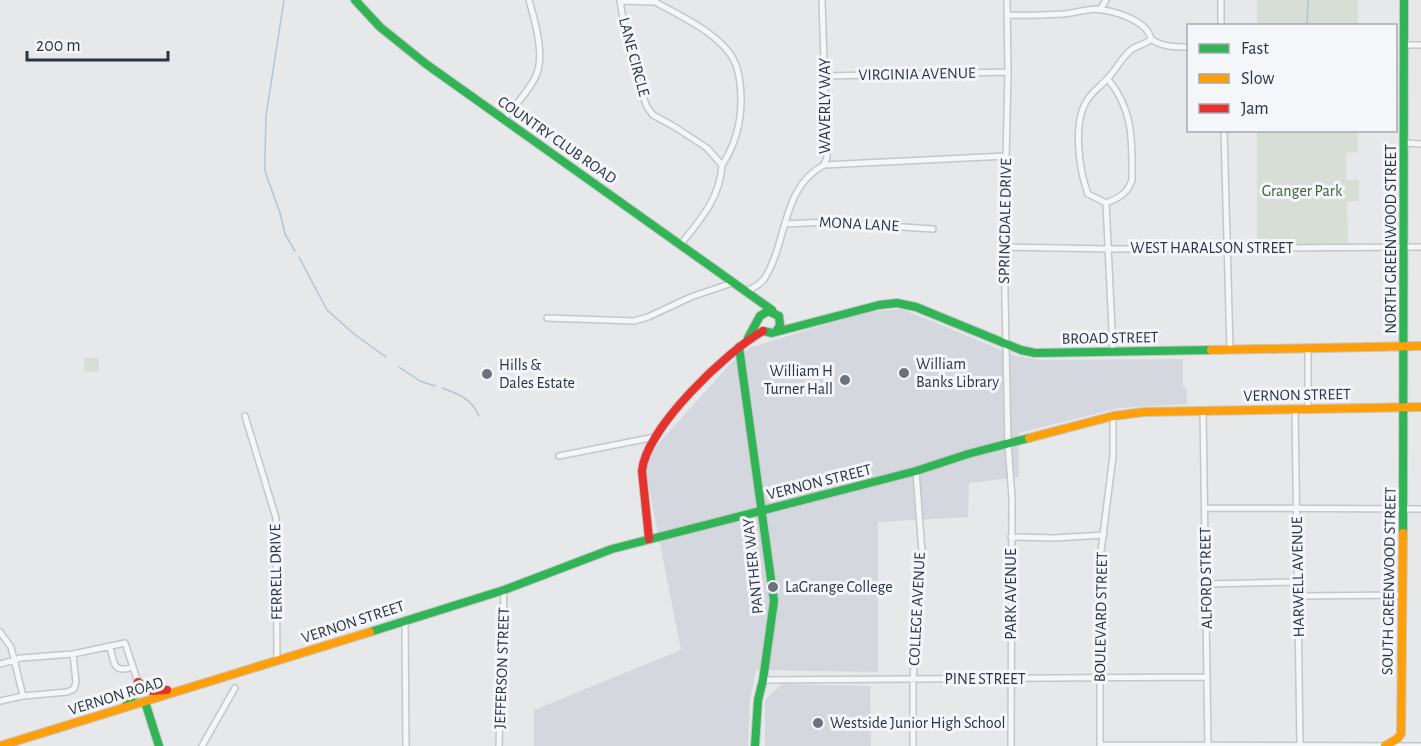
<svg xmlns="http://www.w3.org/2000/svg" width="1421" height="746" font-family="'Alegreya Sans',sans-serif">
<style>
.built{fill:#d4d7dd}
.green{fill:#d6ded6}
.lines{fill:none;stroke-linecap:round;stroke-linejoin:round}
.stream{stroke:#b4c4d5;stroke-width:1.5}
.street-casing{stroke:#c4c6c8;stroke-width:8}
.fast-casing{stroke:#c4c6c8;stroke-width:10}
.slow-casing{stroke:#c4c6c8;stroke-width:10}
.jam-casing{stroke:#c4c6c8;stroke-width:10}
.street{stroke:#f5f6f7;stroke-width:5}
.fast{stroke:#30b455;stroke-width:8}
.slow{stroke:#ff9f0a;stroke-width:8}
.jam{stroke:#e5322d;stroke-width:8}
.poi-dot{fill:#6c737f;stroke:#f4f6f9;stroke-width:2}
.labels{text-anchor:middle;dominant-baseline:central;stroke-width:6;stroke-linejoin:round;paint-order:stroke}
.street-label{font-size:16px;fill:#2b3445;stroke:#f4f6f9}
.park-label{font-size:16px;fill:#3f6138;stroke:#f4f6f9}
.poi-label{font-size:16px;fill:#2b3445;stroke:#f4f6f9;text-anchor:start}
</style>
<rect width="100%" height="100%" fill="#e6e8ea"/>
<path class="built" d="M902,309L1016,356L1041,360L1183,359V388L1187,389V404L1119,408L1019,433V477L969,483L968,517L878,522V672L756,670L750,701L748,746H534V710L681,650L646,473L649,459L658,444L731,363L749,348L866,312Z
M782,684L870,686L871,746H765V700Z"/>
<path class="green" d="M1257,0H1358V25H1257Z
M1257,131H1358V152L1346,153V180H1359V201L1347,202L1348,244L1257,245Z
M84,358H98L99,371L85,372Z"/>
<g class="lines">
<path class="stream" d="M284,0L266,116L265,158V171L280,213L285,234L295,251
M1307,26L1308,0
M299,257L327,310L354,334L386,357
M399,367L420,381L435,386
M442,388C459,394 472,399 479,416"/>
<defs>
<path id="street" d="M620,0L626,39L635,74L647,107L653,115L675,127L707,148L722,165C720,198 701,219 681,244
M652,0C679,16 728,36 737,68C740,78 741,89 741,100C741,124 736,144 722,165
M1007,0L1008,72L1004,247L1008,443L1012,498L1011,746
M1221,0V26
M620,1L654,2
M1100,10L1106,0
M1008,15C1026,16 1046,15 1064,14C1075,13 1086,9 1097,9C1114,11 1147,20 1151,39C1162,47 1175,47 1188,47
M1405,45H1421
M826,76L1008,72
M504,120C514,107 527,93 535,78C546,58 535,21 529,0
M1224,130L1230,349
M1405,143L1421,144
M824,165L1006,156
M1106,203L1088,194C1079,170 1072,121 1088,99C1093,91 1101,86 1107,79C1116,70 1121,58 1131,50C1137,45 1145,45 1151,39
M1106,203L1113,351
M1106,203C1119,198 1128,193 1132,180C1132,141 1134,111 1108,79
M785,224L828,222L933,229
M1004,247L1110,249L1421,247
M745,292C751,289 760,285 764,279C788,243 781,187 824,165L827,157L822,0
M547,318L634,321L648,317L691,297L732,283
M1308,349V408
M1295,409L1300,746
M1203,410L1208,746
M245,416L276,518L277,661
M559,456L655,437
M1205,508L1421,509
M1011,537L1054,538L1104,535
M1206,584L1298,582
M1298,596L1402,595
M405,620L406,746
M0,632L11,647L23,696
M110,647C114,663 113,674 133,667
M0,664L21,658L73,654L125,643L138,682
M763,680L1207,677
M0,701L23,696L67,692L74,689L76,682L73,654
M1100,745L1421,746
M202,746L235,688
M499,746L504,590
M913,746V680L922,553L916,471
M1100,746V559L1113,456V416"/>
<path id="fast" d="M355,0L380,27L426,64L772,310
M763,331L772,333L879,305L897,303L916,307L1021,350L1035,353L1211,350
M748,338L760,316L768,311L779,316L780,325L777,330
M739,347L774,601L763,680L758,700L755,746
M1403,533L1404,0
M370,632L504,590L612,549L916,471L968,454L1029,438
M145,702L159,746
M125,707L137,691L138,682"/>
<path id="slow" d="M1211,350L1421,346
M1029,438L1113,416L1144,412L1421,407
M0,746L370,632
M1385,746L1397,739L1401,734L1403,533"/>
<path id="jam" d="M649,539L642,471C646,428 727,351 763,331
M138,682L151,691L167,690"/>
</defs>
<use href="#street" class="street-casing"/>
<use href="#fast" class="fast-casing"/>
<use href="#slow" class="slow-casing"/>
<use href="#jam" class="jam-casing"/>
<use href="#street" class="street"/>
<use href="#fast" class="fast"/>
<use href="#slow" class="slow"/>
<use href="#jam" class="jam"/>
</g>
<g class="poi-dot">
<circle cx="904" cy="373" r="6"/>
<circle cx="487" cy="374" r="6"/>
<circle cx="845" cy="380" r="6"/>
<circle cx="773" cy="587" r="6"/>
<circle cx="818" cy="723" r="6"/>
</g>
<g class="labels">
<g class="street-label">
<text transform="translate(634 57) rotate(75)">LANE CIRCLE</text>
<text transform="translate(917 74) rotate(-1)">VIRGINIA AVENUE</text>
<text transform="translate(825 106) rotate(-90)">WAVERLY WAY</text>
<text transform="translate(557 140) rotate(35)">COUNTRY CLUB ROAD</text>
<text transform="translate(1005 221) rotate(-89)">SPRINGDALE DRIVE</text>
<text transform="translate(859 224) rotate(3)">MONA LANE</text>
<text transform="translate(1391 239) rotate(-90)">NORTH GREENWOOD STREET</text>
<text x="1212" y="248">WEST HARALSON STREET</text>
<text transform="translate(1110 338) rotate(-1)">BROAD STREET</text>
<text transform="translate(1297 395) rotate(-1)">VERNON STREET</text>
<text transform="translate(819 482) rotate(-14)">VERNON STREET</text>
<text transform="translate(753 566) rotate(-96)">PANTHER WAY</text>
<text transform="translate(276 572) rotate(-91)">FERRELL DRIVE</text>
<text transform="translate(1298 577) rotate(-91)">HARWELL AVENUE</text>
<text transform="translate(1206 578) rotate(-91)">ALFORD STREET</text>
<text transform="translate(1389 581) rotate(-89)">SOUTH GREENWOOD STREET</text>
<text transform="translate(1011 594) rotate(-90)">PARK AVENUE</text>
<text transform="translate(917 609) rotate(-87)">COLLEGE AVENUE</text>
<text transform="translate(1101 617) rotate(-89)">BOULEVARD STREET</text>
<text transform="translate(353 622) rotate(-18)">VERNON STREET</text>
<text transform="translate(502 668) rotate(-88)">JEFFERSON STREET</text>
<text x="985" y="679">PINE STREET</text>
<text transform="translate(116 696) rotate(-17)">VERNON ROAD</text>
</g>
<g class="park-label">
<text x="1302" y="191">Granger Park</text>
</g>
<g class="poi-label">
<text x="916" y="364">William<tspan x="916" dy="18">Banks Library</tspan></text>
<text x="499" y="365">Hills &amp;<tspan x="499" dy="18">Dales Estate</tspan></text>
<text x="833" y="371" text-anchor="end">William H<tspan x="833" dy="18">Turner Hall</tspan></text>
<text x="785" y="587">LaGrange College</text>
<text x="830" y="723">Westside Junior High School</text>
</g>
</g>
<rect x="1187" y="24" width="210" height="108" fill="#f4f6f9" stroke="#a4a8b1" stroke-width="1.5"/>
<rect x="1199" y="44" width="30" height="9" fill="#30b455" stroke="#a4a8b1" stroke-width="1.5"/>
<text x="1241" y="54" font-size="18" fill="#2b3445">Fast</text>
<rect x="1199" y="74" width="30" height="9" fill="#ff9f0a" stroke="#a4a8b1" stroke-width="1.5"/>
<text x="1241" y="84" font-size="18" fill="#2b3445">Slow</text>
<rect x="1199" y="104" width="30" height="9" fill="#e5322d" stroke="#a4a8b1" stroke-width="1.5"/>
<text x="1241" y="114" font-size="18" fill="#2b3445">Jam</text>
<path d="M27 51v9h141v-9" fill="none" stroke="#2b3445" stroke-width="3"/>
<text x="36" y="51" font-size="18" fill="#2b3445" stroke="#f4f6f9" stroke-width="4.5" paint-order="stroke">200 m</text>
</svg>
